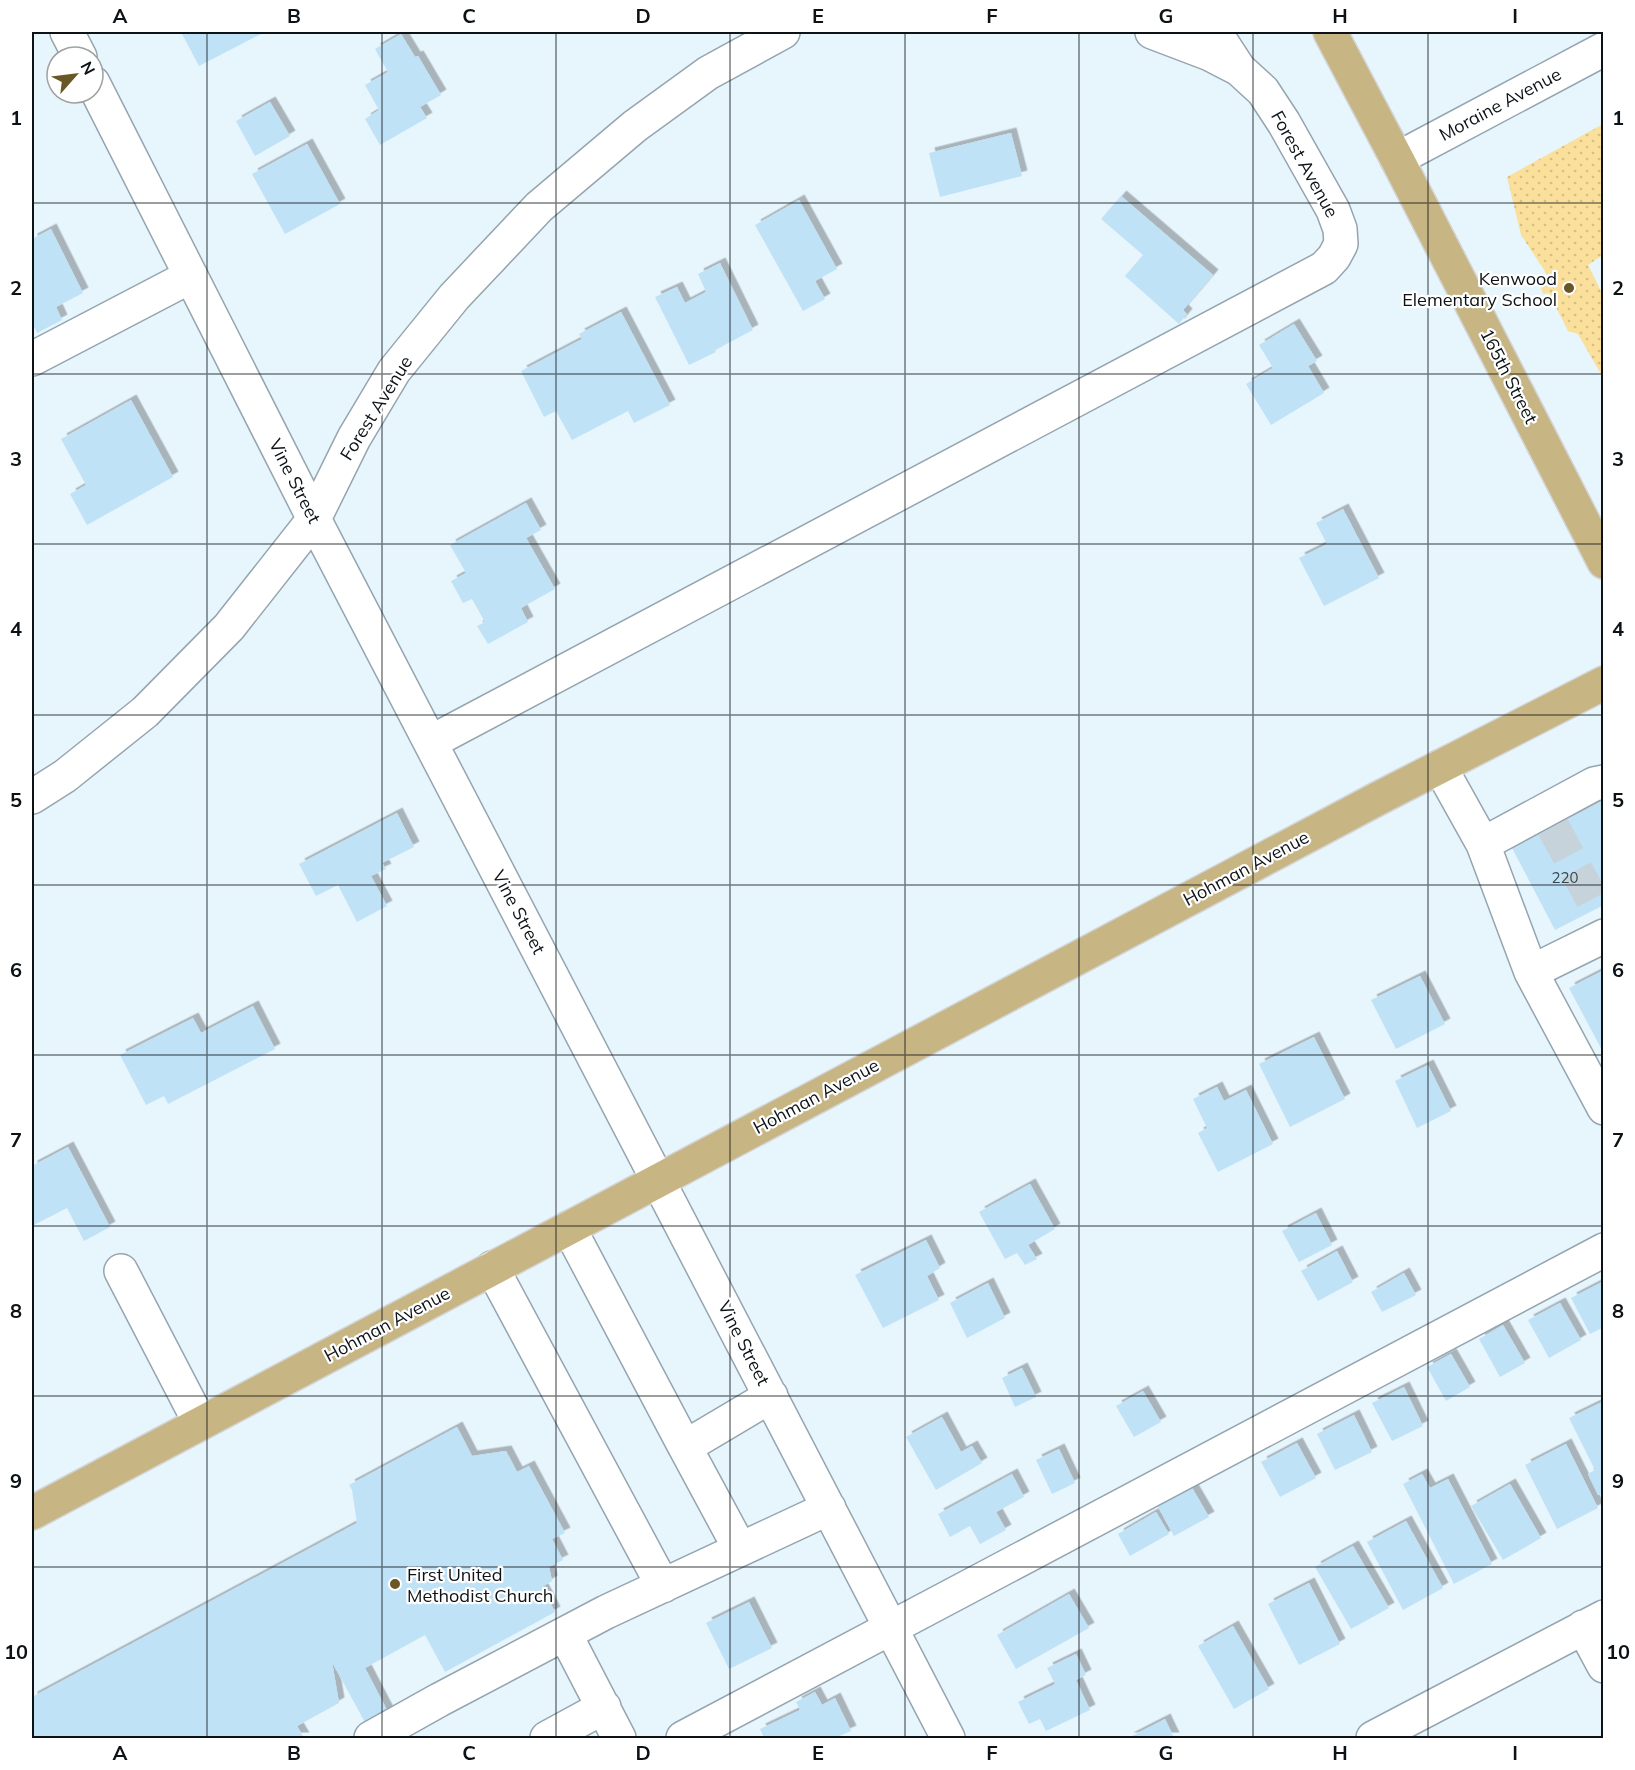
<svg xmlns="http://www.w3.org/2000/svg" width="1635" height="1770" font-family="Mulish,sans-serif">
<style>
.park{fill:url(#park-dots)}
.building{fill:#c0e2f6;filter:url(#shadow)}
.lines{fill:none;stroke-linecap:round;stroke-linejoin:round}
.minor-tunnel{stroke:#c6d3da;stroke-width:33;stroke-dasharray:33 16;stroke-linecap:butt}
.minor-casing{stroke:#95a5af;stroke-width:36}
.major-casing{stroke:#d3d4d5;stroke-width:36}
.minor{stroke:#fff;stroke-width:33}
.major{stroke:#c7b583;stroke-width:33}
.grid{fill:none;stroke:#0c1215;stroke-width:1.5;stroke-opacity:0.55}
.poi-dot{fill:#695725;stroke:#fff;stroke-width:2}
.labels{text-anchor:middle;dominant-baseline:central;stroke-width:4.5;stroke-linejoin:round;paint-order:stroke}
.number-label{font-size:15px;fill:#39464d}
.street-label{font-size:18px;fill:#0c1215;stroke:#fff}
.poi-label{font-size:18px;fill:#0c1215;stroke:#fff;text-anchor:end}
.neatline{fill:none;stroke:#0c1215;stroke-width:2}
.grid-label{font-size:20px;text-anchor:middle;font-weight:bold;fill:#0c1215}
</style>
<defs>
<pattern id="park-dots" width="8" height="8" patternUnits="userSpaceOnUse" patternTransform="scale(1.5)"><rect width="8" height="8" fill="#fbe09c"/><path d="M2 2h.1M6 6h.1" fill="none" stroke="#d6bf86" stroke-width="1.8" stroke-linecap="round"/></pattern>
<filter id="shadow"><feDropShadow dx="5.5" dy="-5.5" stdDeviation="0" flood-color="#0004"/></filter>
</defs>
<rect width="100%" height="100%" fill="#e7f5fd"/>
<path class="park" d="M1603,124V255L1588,265L1603,295L1602,376L1578,334L1568,331L1549,293L1543,294L1540,284L1550,279L1521,235L1507,177Z"/>
<path class="building" d="M181,32H260L261,34L199,66Z
M401,34L415,57L418,56L441,95L420,107L427,118L380,145L365,119L379,110L365,85L388,72L375,49Z
M270,102L290,136L255,156L236,121Z
M1011,133L1022,176L940,197L929,153Z
M307,144L340,204L285,234L252,174Z
M1121,196L1213,275L1183,310L1187,314L1179,324L1125,276L1143,255L1101,219Z
M799,200L837,269L815,281L825,299L803,311L755,225Z
M51,229L83,293L56,307L62,320L37,333L32,322V239Z
M720,263L753,330L715,350L716,352L689,365L655,297L677,287L685,303L706,292L698,274Z
M621,312L670,405L634,423L628,411L572,440L556,411L544,417L521,371L582,339L579,334Z
M1294,324L1317,361L1308,366L1324,393L1271,425L1246,384L1273,368L1259,345Z
M131,400L173,477L87,525L70,494L86,485L61,439Z
M526,503L541,530L526,538L555,589L521,608L528,622L488,644L477,626L485,622L472,599L463,603L451,581L466,573L450,545Z
M1343,509L1379,578L1324,606L1299,558L1327,544L1316,523Z
M1604,800V905L1555,930L1512,848Z
M397,813L414,847L382,863L386,869L371,876L387,906L357,922L338,885L316,896L299,864Z
M1604,970V1054L1569,988Z
M1420,976L1445,1024L1396,1049L1371,1000Z
M253,1006L275,1049L168,1104L164,1096L146,1105L120,1055L193,1018L201,1033Z
M1314,1037L1345,1099L1290,1127L1259,1064Z
M1428,1065L1451,1111L1417,1128L1395,1081Z
M1217,1087L1224,1101L1246,1090L1273,1144L1218,1172L1198,1133L1207,1128L1193,1099Z
M68,1147L110,1227L84,1241L67,1208L32,1226V1166Z
M1030,1184L1055,1229L1028,1245L1037,1259L1025,1265L1017,1253L1005,1259L979,1212Z
M1316,1213L1332,1245L1299,1262L1282,1231Z
M926,1240L940,1268L927,1276L939,1300L883,1328L855,1275Z
M1337,1251L1353,1282L1318,1301L1301,1271Z
M1404,1273L1416,1295L1382,1312L1371,1292Z
M1604,1281V1327L1590,1334L1571,1298Z
M988,1283L1005,1318L967,1338L950,1303Z
M1560,1303L1581,1340L1549,1358L1528,1320Z
M1503,1325L1525,1363L1500,1377L1479,1339Z
M1451,1354L1470,1387L1446,1401L1427,1367Z
M1022,1368L1036,1397L1015,1407L1002,1378Z
M1404,1387L1423,1426L1392,1441L1372,1403Z
M1143,1391L1161,1422L1134,1437L1116,1406Z
M1604,1401V1492L1598,1495L1588,1474L1595,1470L1569,1418Z
M1354,1415L1372,1452L1335,1470L1317,1434Z
M942,1417L961,1452L972,1446L982,1463L936,1490L906,1437Z
M457,1427L472,1456L506,1451L517,1472L529,1466L565,1533L552,1539L563,1560L549,1567L552,1581L542,1587L555,1612L445,1672L425,1635L365,1668L389,1714L367,1726L332,1662L339,1703L297,1726L304,1738H32V1697L357,1523L352,1490L349,1485Z
M1297,1443L1316,1478L1280,1497L1261,1462Z
M1566,1444L1598,1508L1557,1529L1525,1465Z
M1059,1449L1075,1483L1052,1494L1036,1460Z
M1012,1474L1024,1497L996,1512L1006,1530L980,1544L970,1526L950,1537L938,1514Z
M1422,1474L1430,1488L1448,1479L1492,1564L1454,1584L1403,1484Z
M1510,1484L1541,1538L1503,1560L1471,1506Z
M1191,1486L1209,1517L1174,1536L1157,1505Z
M1156,1512L1169,1534L1130,1556L1118,1534Z
M1406,1521L1443,1588L1403,1610L1367,1542Z
M1353,1546L1389,1608L1351,1629L1315,1567Z
M1309,1583L1340,1644L1299,1665L1268,1604Z
M1069,1594L1089,1628L1016,1669L997,1635Z
M749,1602L772,1648L729,1669L706,1623Z
M1233,1626L1269,1689L1234,1709L1198,1646Z
M1076,1654L1086,1675L1076,1680L1090,1710L1046,1731L1040,1719L1029,1724L1018,1702L1055,1684L1047,1668Z
M815,1692L822,1705L835,1698L851,1731L835,1738H764L760,1729L800,1710L796,1702Z
M1165,1719L1174,1738H1128Z"/>
<g class="lines">
<path class="minor-tunnel" d="M1553,827L1597,908"/>
<defs>
<path id="minor" d="M67,32L80,57
M1152,32L1210,54L1239,69L1215,32
M93,83L314,519L948,1738
M1397,159L1604,49
M32,359L191,276
M431,742L1324,268L1334,257L1341,244L1340,229L1333,210L1284,123L1263,91L1239,69
M1440,767L1483,844L1531,972L1604,1108
M32,797L65,776L145,712L229,627L314,519L354,438L394,371L454,297L539,207L635,126L708,73L783,32
M1483,844L1594,784L1604,782
M1531,972L1604,936
M569,1228L685,1447L771,1396
M492,1268L663,1586
M121,1271L200,1423
M685,1447L740,1549
M1583,1627L1604,1666
M565,1634L619,1738
M371,1738L439,1700L606,1612L829,1508
M547,1738L604,1707
M683,1738L1604,1250
M1373,1738L1604,1617"/>
<path id="major" d="M1330,32L1397,159L1604,562
M32,1513L1379,798L1604,683"/>
</defs>
<use href="#minor" class="minor-casing"/>
<use href="#major" class="major-casing"/>
<use href="#minor" class="minor"/>
<use href="#major" class="major"/>
</g>
<path class="grid" d="M207,32V1738M382,32V1738M556,32V1738M730,32V1738M905,32V1738M1079,32V1738M1253,32V1738M1428,32V1738M32,203H1604M32,374H1604M32,544H1604M32,715H1604M32,885H1604M32,1055H1604M32,1226H1604M32,1396H1604M32,1567H1604"/>
<g class="poi-dot">
<circle cx="1569" cy="288" r="6"/>
<circle cx="395" cy="1584" r="6"/>
</g>
<g class="labels">
<g class="number-label">
<text x="1565" y="877">220</text>
</g>
<g class="street-label">
<text transform="translate(1500 104) rotate(-28)">Moraine Avenue</text>
<text transform="translate(1305 164) rotate(61)">Forest Avenue</text>
<text transform="translate(1509 376) rotate(63)">165th Street</text>
<text transform="translate(376 408) rotate(-58)">Forest Avenue</text>
<text transform="translate(295 481) rotate(63)">Vine Street</text>
<text transform="translate(1246 868) rotate(-28)">Hohman Avenue</text>
<text transform="translate(519 912) rotate(62)">Vine Street</text>
<text transform="translate(816 1096) rotate(-28)">Hohman Avenue</text>
<text transform="translate(387 1324) rotate(-28)">Hohman Avenue</text>
<text transform="translate(744 1343) rotate(63)">Vine Street</text>
</g>
<g class="poi-label">
<text x="1557" y="278">Kenwood<tspan x="1557" dy="21">Elementary School</tspan></text>
<text x="407" y="1574" text-anchor="start">First United<tspan x="407" dy="21">Methodist Church</tspan></text>
</g>
</g>
<rect width="1635" height="1770" fill="none" stroke="#ffffff" stroke-width="66"/>
<g transform="translate(75 75) rotate(62)"><circle r="28" fill="#ffffff" stroke="#9ea0a1" stroke-width="1.5"/>
<path d="M0-4.5L10 22L0 15L-10 22Z" fill="#695725"/>
<text y="-9" font-size="16" font-weight="bold" text-anchor="middle" fill="#0c1215">N</text>
</g>
<rect x="33" y="33" width="1569" height="1704" class="neatline"/>
<g class="grid-label">
<text x="120" y="23">A</text>
<text x="294" y="23">B</text>
<text x="469" y="23">C</text>
<text x="643" y="23">D</text>
<text x="818" y="23">E</text>
<text x="992" y="23">F</text>
<text x="1166" y="23">G</text>
<text x="1340" y="23">H</text>
<text x="1515" y="23">I</text>
<text x="16" y="125">1</text>
<text x="1618" y="125">1</text>
<text x="16" y="295">2</text>
<text x="1618" y="295">2</text>
<text x="16" y="466">3</text>
<text x="1618" y="466">3</text>
<text x="16" y="636">4</text>
<text x="1618" y="636">4</text>
<text x="16" y="807">5</text>
<text x="1618" y="807">5</text>
<text x="16" y="977">6</text>
<text x="1618" y="977">6</text>
<text x="16" y="1147">7</text>
<text x="1618" y="1147">7</text>
<text x="16" y="1318">8</text>
<text x="1618" y="1318">8</text>
<text x="16" y="1488">9</text>
<text x="1618" y="1488">9</text>
<text x="16" y="1659">10</text>
<text x="1618" y="1659">10</text>
<text x="120" y="1760">A</text>
<text x="294" y="1760">B</text>
<text x="469" y="1760">C</text>
<text x="643" y="1760">D</text>
<text x="818" y="1760">E</text>
<text x="992" y="1760">F</text>
<text x="1166" y="1760">G</text>
<text x="1340" y="1760">H</text>
<text x="1515" y="1760">I</text>
</g>
</svg>
